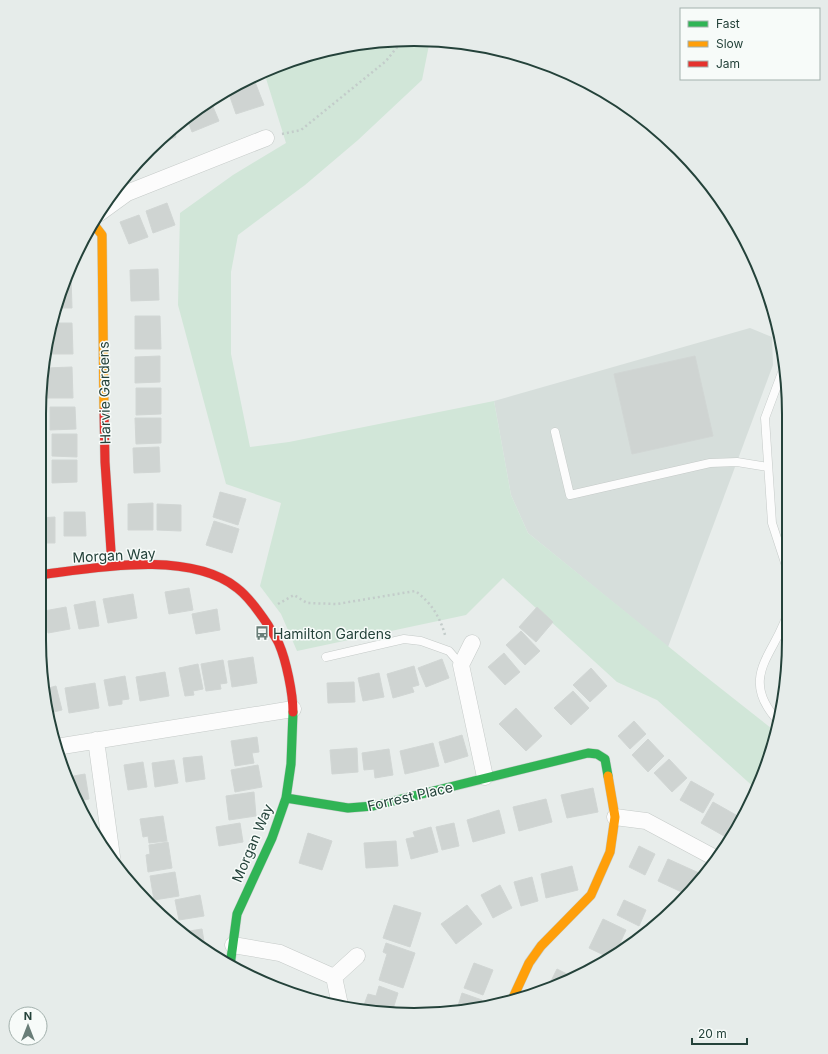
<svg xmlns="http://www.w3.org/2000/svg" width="828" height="1054" font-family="Inter,sans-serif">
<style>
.built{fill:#d6dedb}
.green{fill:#d1e6d8}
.building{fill:#cfd4d2;stroke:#d1d6d4}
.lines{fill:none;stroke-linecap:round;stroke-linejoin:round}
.lane-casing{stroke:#c5cac8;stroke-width:9}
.street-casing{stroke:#c5cac8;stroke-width:17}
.fast-casing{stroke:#c3cbc8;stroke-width:10}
.slow-casing{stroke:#c3cbc8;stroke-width:10}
.jam-casing{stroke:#c3cbc8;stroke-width:10}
.path{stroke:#c3ccca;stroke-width:2.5;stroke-dasharray:2 3;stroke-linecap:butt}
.lane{stroke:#fcfcfc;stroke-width:8}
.street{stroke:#fcfcfc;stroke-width:16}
.fast{stroke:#30b455;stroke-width:9}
.slow{stroke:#ff9f0a;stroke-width:9}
.jam{stroke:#e5322d;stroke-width:9}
.labels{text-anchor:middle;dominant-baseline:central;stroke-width:3;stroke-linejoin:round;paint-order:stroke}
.street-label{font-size:14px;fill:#24423a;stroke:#f7fbf9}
.poi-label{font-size:14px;fill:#24423a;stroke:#f7fbf9;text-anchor:start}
.rim{fill:none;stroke:#24423a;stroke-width:2}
</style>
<rect width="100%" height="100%" fill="#e8edeb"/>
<path class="built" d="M750,328L772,337L773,365L668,647L528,533L511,495L494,401Z"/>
<path class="green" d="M430,40L422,80L358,140L305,185L238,235L231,272V354L250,447L289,442L494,401L511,495L528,533L700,672L776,732L757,790L657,700L617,682L503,578L466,615L297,651L281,614L260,586L281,503L226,484L178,305L180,213L233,175L286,143L264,72L293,59L365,42Z"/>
<path class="building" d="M255,82L264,105L236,114L228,91Z
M211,102L219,121L192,132L188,121Z
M174,132L176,137L161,143Z
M167,203L175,225L153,233L146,211Z
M139,215L148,237L129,244L120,222Z
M75,259V268H71Z
M158,269L159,300L131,301L130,270Z
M66,277H71L72,308H56L59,293Z
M135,316H160L161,349H135Z
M53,323H72L73,354H47Z
M160,356V382L135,383V357Z
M695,356L713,436L632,454L614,374Z
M72,367L73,398H46V368Z
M136,388H161V414L136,415Z
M50,407H75L76,429L50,430Z
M135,418H161V443L136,444Z
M52,434H77V457L52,456Z
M159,447L160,472L134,473L133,448Z
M52,460H77V482L52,483Z
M220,492L246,499L238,525L213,517Z
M153,503V530H128V504Z
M157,504L181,505V531L157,530Z
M64,512H85L86,536H64Z
M55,517V543H39V518Z
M214,521L239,529L232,553L206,545Z
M189,588L193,610L169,614L165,592Z
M133,594L137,618L108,623L103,599Z
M95,601L99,626L79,629L74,605Z
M66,607L70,629L48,633L44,611Z
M537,607L553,622L536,642L519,627Z
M217,609L220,630L196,634L192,614Z
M42,615L45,634L39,635V616Z
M521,631L540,651L525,665L506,645Z
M504,653L520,672L505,685L488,667Z
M253,657L257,683L232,687L228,661Z
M442,659L449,678L426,687L418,668Z
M223,660L227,683L220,684L221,689L206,691L201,664Z
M198,664L203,689L193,691L194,695L185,696L179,668Z
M414,666L419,685L412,687L414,692L393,698L387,674Z
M591,668L607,686L590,702L573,685Z
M165,672L169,696L140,701L136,677Z
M379,673L384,697L363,701L358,678Z
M125,676L129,699L122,700V704L109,706L104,680Z
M354,682L355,702L328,703L327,683Z
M95,683L99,708L69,713L65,688Z
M56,686L62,710L49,713L45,689Z
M573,691L589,708L571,725L554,708Z
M516,708L542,736L526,751L499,724Z
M634,721L646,734L630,749L618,736Z
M462,735L468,756L445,763L439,742Z
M257,737L259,752L252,753L254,763L235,766L231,741Z
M648,739L664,756L648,772L632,755Z
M433,743L439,766L405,774L400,751Z
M357,748L358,772L332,774L330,750Z
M389,749L393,775L375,778L374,769L364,770L362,753Z
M202,756L205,779L186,782L183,758Z
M669,759L687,778L672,792L654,773Z
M174,760L178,783L155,787L152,763Z
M143,762L147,787L128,790L124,765Z
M258,765L262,787L235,792L231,770Z
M85,774L89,799L78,801L68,777Z
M691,781L714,794L703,813L680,800Z
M593,788L598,812L567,818L561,795Z
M254,792L256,816L229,820L226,796Z
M546,799L552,822L519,831L513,807Z
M713,802L736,815L724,836L701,823Z
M499,810L505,833L473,842L467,820Z
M163,816L167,841L149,843L148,836L143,837L140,819Z
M738,818L741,819L731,839L727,837Z
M240,823L243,842L219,846L216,827Z
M454,823L459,846L442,850L436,827Z
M431,827L438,852L411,859L406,839L415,837L413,832Z
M308,833L332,841L322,870L299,863Z
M396,841L398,866L366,868L364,843Z
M168,842L172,868L148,872L146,855L150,854L149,845Z
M639,846L655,854L645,875L629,867Z
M668,859L699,873L688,895L658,881Z
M572,866L578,890L546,898L541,874Z
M175,872L179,896L154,900L150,876Z
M532,877L538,901L521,906L514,882Z
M500,885L512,908L493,918L481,895Z
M200,895L204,916L179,920L175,900Z
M624,900L646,910L639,926L617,915Z
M394,905L421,913L410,947L383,938Z
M467,905L482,924L456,944L441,924Z
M603,919L626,930L615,954L610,958L589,948Z
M202,929L205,948L183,932Z
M386,943L415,953L403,988L379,980L387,954L383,952Z
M474,963L493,970L483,995L464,988Z
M557,969L573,977L548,987Z
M268,979L279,982L278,986L267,982Z
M379,986L398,993L392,1012L363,1008L368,994L376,996Z
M462,993L482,1000L480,1006L457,1009Z"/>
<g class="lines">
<defs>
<path id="lane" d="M784,367L765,418L772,523L789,575
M555,432L570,495L710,463L737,462L768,467
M326,657L404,639L421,641L449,651L461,665
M779,722C735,675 779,652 789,608"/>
<path id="street" d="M98,214L127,193L266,138
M472,643L461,665L485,777
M96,740L112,857
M56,747L293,709
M615,817L646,821L717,859
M233,945L280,953L334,977
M340,1005L334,977L357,956"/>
<path id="fast" d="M286,798L348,808L373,806L588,753L597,754L605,759L608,776
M230,966L237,914L272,838L286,798L291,764L293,712"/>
<path id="slow" d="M92,222L102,235L104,411
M511,1002L529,963L541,946L591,895L610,852L615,817L608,776"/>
<path id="jam" d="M104,411L105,462L112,566
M39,575C95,568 189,550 237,588C249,597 260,613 268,625C271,631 276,637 279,644C286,660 293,693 293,712"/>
</defs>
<use href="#lane" class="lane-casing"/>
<use href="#street" class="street-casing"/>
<use href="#fast" class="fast-casing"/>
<use href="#slow" class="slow-casing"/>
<use href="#jam" class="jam-casing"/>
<path class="path" d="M282,134L301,130L386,61L402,41
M278,604L294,595L307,603L337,604L415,591C431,602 440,617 445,635"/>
<use href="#lane" class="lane"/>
<use href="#street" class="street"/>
<use href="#fast" class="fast"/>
<use href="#slow" class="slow"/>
<use href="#jam" class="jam"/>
</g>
<defs>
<symbol id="bus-bare" viewBox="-9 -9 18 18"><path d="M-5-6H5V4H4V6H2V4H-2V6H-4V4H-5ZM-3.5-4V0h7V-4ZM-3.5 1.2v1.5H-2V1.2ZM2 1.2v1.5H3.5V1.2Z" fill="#697e78" stroke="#f7fbf9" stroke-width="2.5" paint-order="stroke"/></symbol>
</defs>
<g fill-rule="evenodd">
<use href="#bus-bare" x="252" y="623" width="20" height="20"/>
</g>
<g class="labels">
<g class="street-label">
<text transform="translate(104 393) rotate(-91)">Harvie Gardens</text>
<text transform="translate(114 555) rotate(-3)">Morgan Way</text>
<text transform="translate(410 796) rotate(-13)">Forrest Place</text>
<text transform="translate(252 843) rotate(-67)">Morgan Way</text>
</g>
<g class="poi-label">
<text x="273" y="633">Hamilton Gardens</text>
</g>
</g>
<path d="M0 0H828V1054H0ZM414 46H414A368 368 0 0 1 782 414V640A368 368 0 0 1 414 1008H414A368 368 0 0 1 46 640V414A368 368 0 0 1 414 46Z" fill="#e6ecea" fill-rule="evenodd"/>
<path class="rim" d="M414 46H414A368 368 0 0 1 782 414V640A368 368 0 0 1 414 1008H414A368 368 0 0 1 46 640V414A368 368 0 0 1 414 46Z"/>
<rect x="680" y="8" width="140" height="72" fill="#f7fbf9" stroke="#a3b1ad"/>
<rect x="688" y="21" width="20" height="6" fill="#30b455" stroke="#a3b1ad"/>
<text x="716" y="28" font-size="12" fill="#24423a">Fast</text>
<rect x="688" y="41" width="20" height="6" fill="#ff9f0a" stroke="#a3b1ad"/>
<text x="716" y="48" font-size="12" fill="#24423a">Slow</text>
<rect x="688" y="61" width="20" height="6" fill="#e5322d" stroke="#a3b1ad"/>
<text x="716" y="68" font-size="12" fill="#24423a">Jam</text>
<g transform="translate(28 1026)"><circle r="19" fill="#f7fbf9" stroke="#a3b1ad"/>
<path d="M0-3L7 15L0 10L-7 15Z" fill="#697e78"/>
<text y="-6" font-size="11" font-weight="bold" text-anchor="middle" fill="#24423a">N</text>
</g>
<path d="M692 1038v6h55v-6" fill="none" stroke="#24423a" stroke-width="2"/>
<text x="698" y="1038" font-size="12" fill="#24423a" stroke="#f7fbf9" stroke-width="3" paint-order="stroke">20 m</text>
</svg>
